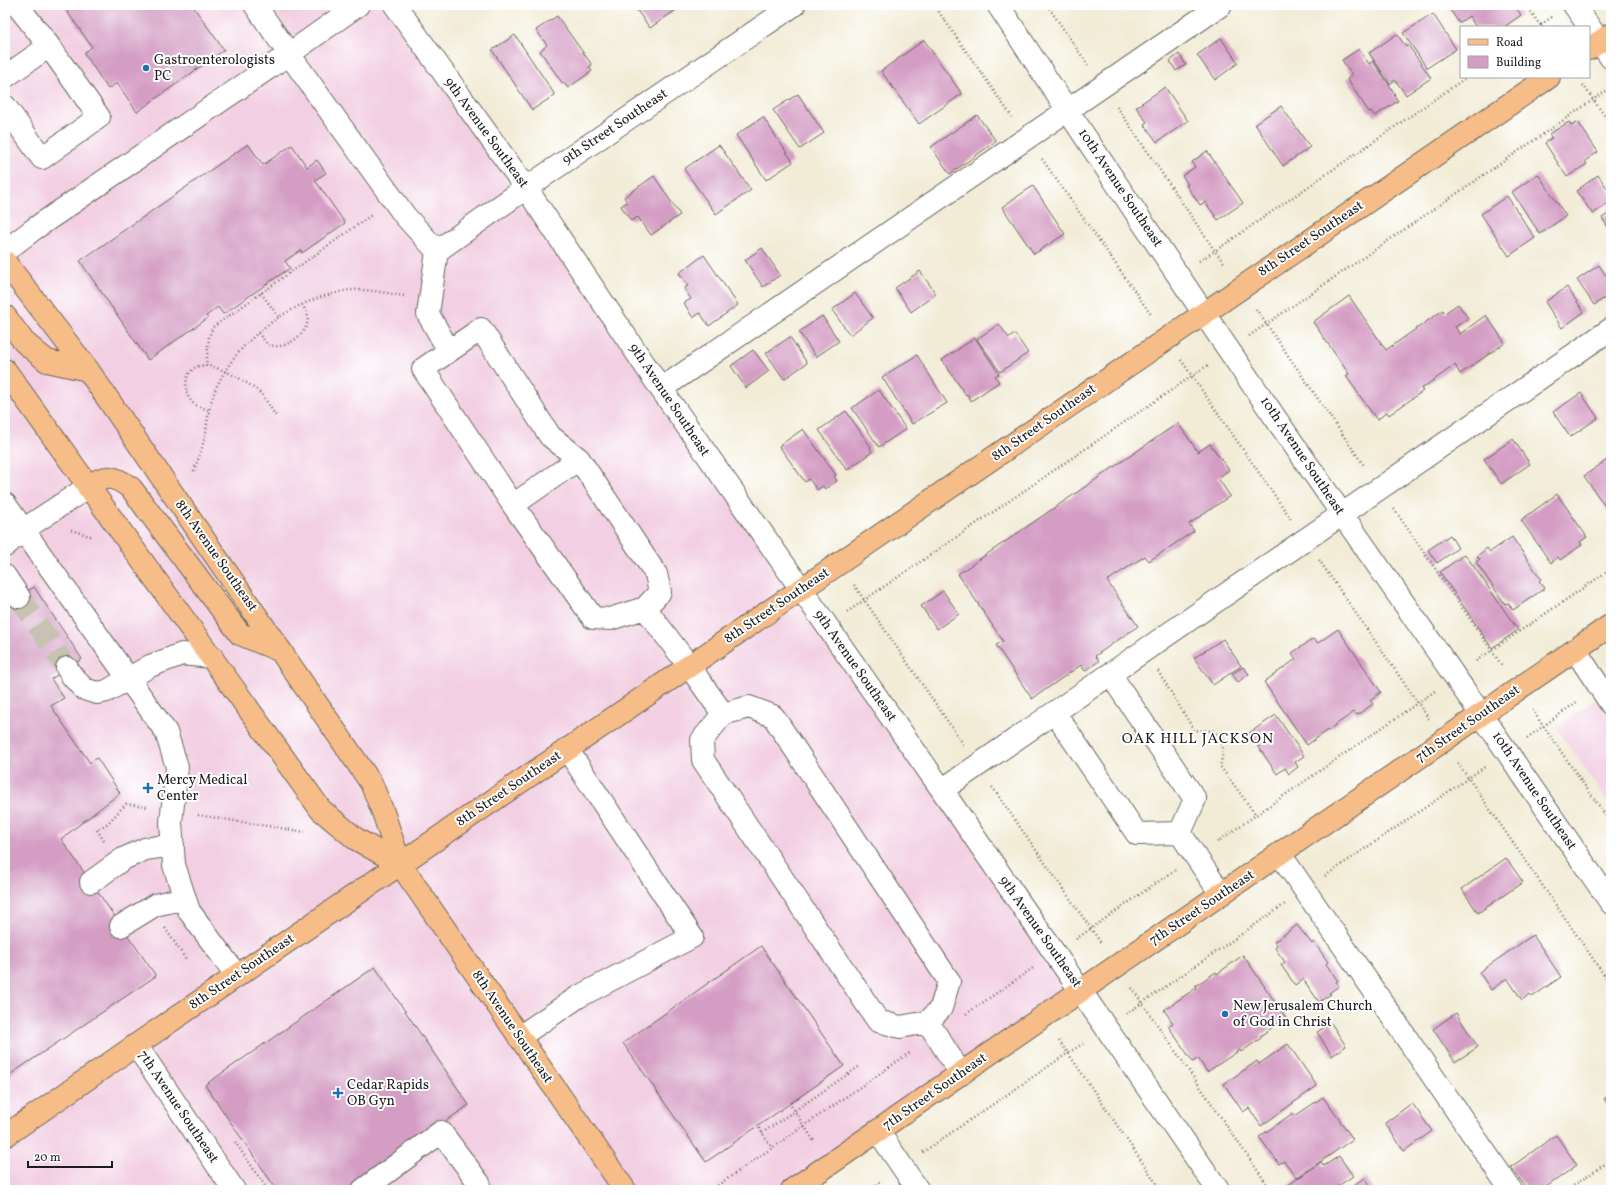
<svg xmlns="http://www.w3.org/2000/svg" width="1616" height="1195" font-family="Vollkorn,serif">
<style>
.built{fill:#f2cfe2}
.building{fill:#d49dc4}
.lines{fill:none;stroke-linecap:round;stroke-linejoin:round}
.minor-tunnel{stroke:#c7c2b2;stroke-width:22;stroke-dasharray:22 11;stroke-linecap:butt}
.minor-casing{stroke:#67655d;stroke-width:24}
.major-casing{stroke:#67655d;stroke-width:24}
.path{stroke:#67655d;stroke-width:2.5;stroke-dasharray:1 3;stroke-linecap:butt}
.minor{stroke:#fff;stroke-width:22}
.major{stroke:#f7bd88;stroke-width:22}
.poi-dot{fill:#1f6fb2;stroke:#fff;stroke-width:1.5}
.labels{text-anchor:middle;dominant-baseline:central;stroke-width:4;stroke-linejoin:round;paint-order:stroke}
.poi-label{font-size:14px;fill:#1c1c1c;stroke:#fff;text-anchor:start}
.street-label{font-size:14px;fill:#1c1c1c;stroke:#fff}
.neighbourhood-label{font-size:15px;letter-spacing:1px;fill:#1c1c1c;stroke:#fff}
</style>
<rect width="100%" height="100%" fill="#fff"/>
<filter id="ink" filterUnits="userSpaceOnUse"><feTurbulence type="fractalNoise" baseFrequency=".025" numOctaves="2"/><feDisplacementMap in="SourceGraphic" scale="8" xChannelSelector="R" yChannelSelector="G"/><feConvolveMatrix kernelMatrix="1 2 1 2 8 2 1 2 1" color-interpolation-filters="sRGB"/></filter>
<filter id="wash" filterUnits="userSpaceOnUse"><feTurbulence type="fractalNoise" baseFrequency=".012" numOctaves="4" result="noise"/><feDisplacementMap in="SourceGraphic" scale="16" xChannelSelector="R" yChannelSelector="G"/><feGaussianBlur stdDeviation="0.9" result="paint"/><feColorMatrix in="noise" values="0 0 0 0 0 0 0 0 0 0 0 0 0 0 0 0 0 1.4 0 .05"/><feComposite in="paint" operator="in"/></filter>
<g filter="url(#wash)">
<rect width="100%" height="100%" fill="#f2ecd7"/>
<path class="built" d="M5,5H400L1081,991L792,1190H5Z
M1611,689V807L1556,727Z"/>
<g id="blocks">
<path class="building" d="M66,5H192L224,50L137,112L117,83L108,89L84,53L92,47L64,7Z
M633,5H679L680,7L650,28Z
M1447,5H1514L1521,15L1504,27H1476L1469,16L1459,23Z
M1433,14L1456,49L1427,68L1403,33Z
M557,16L592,65L589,67L592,71L568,88L564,83L563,84L540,51L547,45L536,30Z
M1397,34L1406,47L1408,45L1431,78L1406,95L1395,80L1390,84L1369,53Z
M515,35L555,95L532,110L492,50Z
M1221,38L1238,63L1215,80L1197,55Z
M924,40L962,94L919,124L881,71Z
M1359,49L1369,64L1373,61L1395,94L1394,95L1398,101L1375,116L1371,111L1369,112L1347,79L1352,75L1342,60Z
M1179,54L1186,65L1176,71L1170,61Z
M1165,87L1188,121L1157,142L1144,124L1147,122L1136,107Z
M798,94L824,133L800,149L773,110Z
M1281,106L1310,147L1283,166L1255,124Z
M977,115L996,141L950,174L931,147Z
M763,117L793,162L766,180L736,135Z
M1569,122L1572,126L1578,122L1598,152L1585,161L1587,164L1567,177L1545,143L1552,138L1549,134Z
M248,144L263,165L292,145L307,167L317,160L326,173L315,180L345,223L302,253L301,250L285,261L290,268L223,314L218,307L206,316L208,318L148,360L80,261Z
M719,145L751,190L716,214L684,169Z
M1207,151L1243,203L1218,220L1205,202L1200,205L1186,185L1188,184L1182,176L1195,167L1192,162Z
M1538,174L1566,216L1540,234L1512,192Z
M1598,175L1611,194V201L1593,214L1576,191Z
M654,176L680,215L651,235L638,217L631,221L621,206L627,202L624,197Z
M1033,186L1065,234L1034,254L1002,207Z
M1507,196L1535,238L1509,256L1481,214Z
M1611,212V232L1602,218Z
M762,248L780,275L763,287L745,260Z
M704,255L738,305L709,326L700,313L693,318L684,303L691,299L684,288L688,286L679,273Z
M1599,265L1611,283V294L1594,305L1577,280Z
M920,271L936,294L911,312L895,288Z
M1567,287L1584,312L1562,328L1545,302Z
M855,293L873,318L850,335L832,310Z
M1349,296L1386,350L1443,310L1445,313L1458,304L1468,318L1455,327L1460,334L1486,315L1505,343L1460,374L1455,365L1421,389L1423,391L1389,415L1387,412L1377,420L1346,376L1349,374L1313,322Z
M822,316L839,341L816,357L799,332Z
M999,324L1009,338L1015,334L1028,353L1000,372L977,339Z
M790,337L807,363L784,379L766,353Z
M975,338L999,374L995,376L999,382L971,401L967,394L966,395L942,360Z
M753,350L769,371L746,388L731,366Z
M917,355L947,403L912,424L882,377Z
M879,390L906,429L879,447L852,408Z
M1581,393L1598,418L1570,437L1553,412Z
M846,411L871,447L870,448L872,452L847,470L819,430Z
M1178,423L1198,452L1210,444L1229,470L1218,478L1230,496L1189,524L1194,531L1149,561L1145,556L1107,581L1138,626L1095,656L1099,661L1085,671L1081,665L1032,699L996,645L1003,641L958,574Z
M803,429L836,475L834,476L837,481L825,489L823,486L817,490L809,479L805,482L779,446Z
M1513,439L1530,464L1501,484L1484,459Z
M1611,457V515L1584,476Z
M1557,494L1587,537L1580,542L1582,545L1560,560L1558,557L1551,563L1521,520Z
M1450,535L1458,548L1437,563L1428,550Z
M1512,537L1541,579L1539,581L1545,588L1513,610L1508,603L1505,604L1476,562L1480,559L1477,556L1487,548L1490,552Z
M1465,554L1518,630L1492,648L1440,572Z
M34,587L82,659L51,679L64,698L51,706L90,763L97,758L120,793L61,839L156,976L5,1078V606Z
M943,591L959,614L937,629L921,606Z
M1338,629L1381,692L1370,700L1373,704L1357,715L1354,712L1307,745L1264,682L1296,659L1292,653L1313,639L1318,643Z
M1223,639L1241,666L1213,685L1194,658Z
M1243,667L1249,674L1238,682L1232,674Z
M1276,715L1304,756L1295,762L1298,767L1289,774L1285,768L1277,774L1249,733Z
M1506,858L1523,882L1478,913L1462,889Z
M1297,925L1312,944L1314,942L1328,962L1326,964L1338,981L1336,982L1339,986L1329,993L1331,994L1319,1002L1303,979L1295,985L1281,965L1285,962L1275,948L1277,946L1274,942Z
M1533,935L1561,977L1532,997L1530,994L1522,1000L1507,978L1491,990L1479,972Z
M761,946L844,1066L706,1162L623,1043Z
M1243,955L1286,1018L1260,1036L1261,1038L1241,1052L1240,1050L1207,1072L1198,1058L1193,1062L1168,1026L1173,1023L1164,1010L1196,988L1195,986L1216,972L1217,974Z
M375,967L469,1105L371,1173L383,1190H277L205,1085Z
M1456,1013L1478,1047L1455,1062L1433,1029Z
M1331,1023L1346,1046L1332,1056L1317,1032Z
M1288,1044L1317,1086L1261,1126L1249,1108L1243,1112L1224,1084L1257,1061L1259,1064Z
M1611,1095V1109L1604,1099Z
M1323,1097L1353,1139L1297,1178L1284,1161L1279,1164L1259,1137L1293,1113L1295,1116Z
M1412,1103L1432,1131L1404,1151L1385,1123Z
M1556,1135L1577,1165L1542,1190H1528L1511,1167Z
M1339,1156L1353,1176L1332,1190H1291L1287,1186L1321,1162L1324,1166Z
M1365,1178L1374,1190H1349Z"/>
</g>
</g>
<g filter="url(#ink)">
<use href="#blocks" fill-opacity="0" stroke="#67655d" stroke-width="1"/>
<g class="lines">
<path class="minor-tunnel" d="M19,597L67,668"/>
<defs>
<path id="minor" d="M358,5L289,54L405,216L437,251
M395,5L526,188L661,389L942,790L1218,1190
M998,5C1111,177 1226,348 1344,517C1433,645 1523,774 1611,903
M1574,5L1611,58
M5,77L49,46
M5,106L42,158L99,117L49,46L17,5
M5,251L34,229L289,54L255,5
M437,251L526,188L794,5
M437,251L428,314L449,351
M481,329L550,436L579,459L513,505L423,369Z
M661,389L1221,5
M579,459L656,574L660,592L645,608
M5,504L166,732L177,767L171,822L174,865L189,911L237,976
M513,505L593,618L610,619L645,608L689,666L723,714L749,707L773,716L949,981L941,1008L928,1022L961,1074
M5,546L23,530L88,487
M5,576L19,597
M1575,650L1611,704
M67,668L72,676L84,689L97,693L107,691L150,666L182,654L212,657
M1110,674L1195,799L1180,833
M1055,713L1137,834L1180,833
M723,714L702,740L703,760L878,1021L900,1027L928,1022
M942,790L1611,329
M1180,833L1221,894
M1280,854L1511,1190
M91,882L123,859L145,849L173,845
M121,926L155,905L185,898
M519,1037L578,997L692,937L567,749
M136,1045L234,1190
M878,1131L918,1190
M363,1190L441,1132L479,1183"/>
<path id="major" d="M1589,49L1611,34
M5,262L88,370L371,783L383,812L400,864L625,1190
M5,316L24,342L47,361L88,370
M5,370L321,810L356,839L400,864
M88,487C105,474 113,475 131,488L240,634L281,651
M5,1136L136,1045L1549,77
M792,1190L1611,625"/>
</defs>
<use href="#minor" class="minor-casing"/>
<use href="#major" class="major-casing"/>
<path class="path" d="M934,5L1012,117
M1047,5L1088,65
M1526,5L1540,25L1537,27
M1542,27L1540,25L1552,17
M1583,85L1611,125
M1117,107L1215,251L1467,77
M1042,159L1152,316
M1199,261L1215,251L1225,264
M261,293L279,317
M1256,309L1365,467
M258,333L268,345C272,345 277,347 280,346C294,344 312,328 307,313C306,310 303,307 302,305
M1249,336L1606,91
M1181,360L1291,519
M206,366L209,337L213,327L373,214
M208,410C204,408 198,407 194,404C183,395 183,374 196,367C211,359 252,384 262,395C267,401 271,409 276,416
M194,471C196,464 199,458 201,451C208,429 207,407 217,386C238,341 284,306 332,294C338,293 344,290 350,290C368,289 387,293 404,296
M1394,509L1503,667
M71,530L93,537
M1319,560L1429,719
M854,585L964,745
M847,612L1208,365
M1476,661L1611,569
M1158,671L1194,730L1214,731C1225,744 1224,750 1220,766L1256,815
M1532,710L1611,823
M1527,738L1578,701
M1458,763L1611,985
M992,787L1101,943
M198,815L305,832
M104,841L97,830L108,823L126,804L147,807
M1217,842L1435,691
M1325,876L1486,766
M165,928L187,961
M1076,939L1175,870
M1132,988L1271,1190
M966,1014L1033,968
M1126,1014L1285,904
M1059,1041L1068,1053L1084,1043
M791,1106L814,1141
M759,1128L772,1148
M762,1133L860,1066
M235,1142L268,1190
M923,1152L1068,1053L1161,1190
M711,1190L911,1052
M869,1190L881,1181
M1567,1190L1611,1160"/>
<use href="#minor" class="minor"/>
<use href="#major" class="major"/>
</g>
</g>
<g class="poi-dot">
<circle cx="146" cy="68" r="4"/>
<path d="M146 782h4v4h4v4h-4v4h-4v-4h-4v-4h4z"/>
<circle cx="1225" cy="1014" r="4"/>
<path d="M336 1087h4v4h4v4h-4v4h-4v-4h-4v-4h4z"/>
</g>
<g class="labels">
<g class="poi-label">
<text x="154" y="60">Gastroenterologists<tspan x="154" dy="16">PC</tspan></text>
<text x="157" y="780">Mercy Medical<tspan x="157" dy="16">Center</tspan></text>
<text x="1233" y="1006">New Jerusalem Church<tspan x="1233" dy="16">of God in Christ</tspan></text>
<text x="347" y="1085">Cedar Rapids<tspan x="347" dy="16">OB Gyn</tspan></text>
</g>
<g class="street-label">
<text transform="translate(615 127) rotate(-34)">9th Street Southeast</text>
<text transform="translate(486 133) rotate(54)">9th Avenue Southeast</text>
<text transform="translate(1120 188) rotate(56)">10th Avenue Southeast</text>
<text transform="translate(1311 239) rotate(-34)">8th Street Southeast</text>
<text transform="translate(669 400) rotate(56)">9th Avenue Southeast</text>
<text transform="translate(1044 423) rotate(-35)">8th Street Southeast</text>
<text transform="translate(1302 456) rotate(56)">10th Avenue Southeast</text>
<text transform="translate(216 556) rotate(55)">8th Avenue Southeast</text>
<text transform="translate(777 606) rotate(-34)">8th Street Southeast</text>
<text transform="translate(855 666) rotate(55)">9th Avenue Southeast</text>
<text transform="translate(1468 724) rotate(-35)">7th Street Southeast</text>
<text transform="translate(509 789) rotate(-34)">8th Street Southeast</text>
<text transform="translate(1534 791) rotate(56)">10th Avenue Southeast</text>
<text transform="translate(1202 908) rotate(-34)">7th Street Southeast</text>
<text transform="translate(1040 932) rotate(55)">9th Avenue Southeast</text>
<text transform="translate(242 972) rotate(-34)">8th Street Southeast</text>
<text transform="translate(512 1027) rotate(56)">8th Avenue Southeast</text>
<text transform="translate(935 1092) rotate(-35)">7th Street Southeast</text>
<text transform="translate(178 1107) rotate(56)">7th Avenue Southeast</text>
</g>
<g class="neighbourhood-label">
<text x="1198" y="739">OAK HILL JACKSON</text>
</g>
</g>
<rect width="1616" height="1195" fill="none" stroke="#fff" stroke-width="20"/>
<rect x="1460" y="26" width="130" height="52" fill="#ffffff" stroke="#a4a4a4"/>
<rect x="1468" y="39" width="20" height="6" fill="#f7bd88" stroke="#a4a4a4"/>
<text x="1496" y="46" font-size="12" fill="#1c1c1c">Road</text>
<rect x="1468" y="56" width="20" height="12" fill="#d49dc4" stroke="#a4a4a4"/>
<text x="1496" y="66" font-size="12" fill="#1c1c1c">Building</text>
<path d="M28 1161v6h84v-6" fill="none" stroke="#1c1c1c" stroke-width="2"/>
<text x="34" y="1161" font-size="12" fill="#1c1c1c" stroke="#ffffff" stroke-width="3" paint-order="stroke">20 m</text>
</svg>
